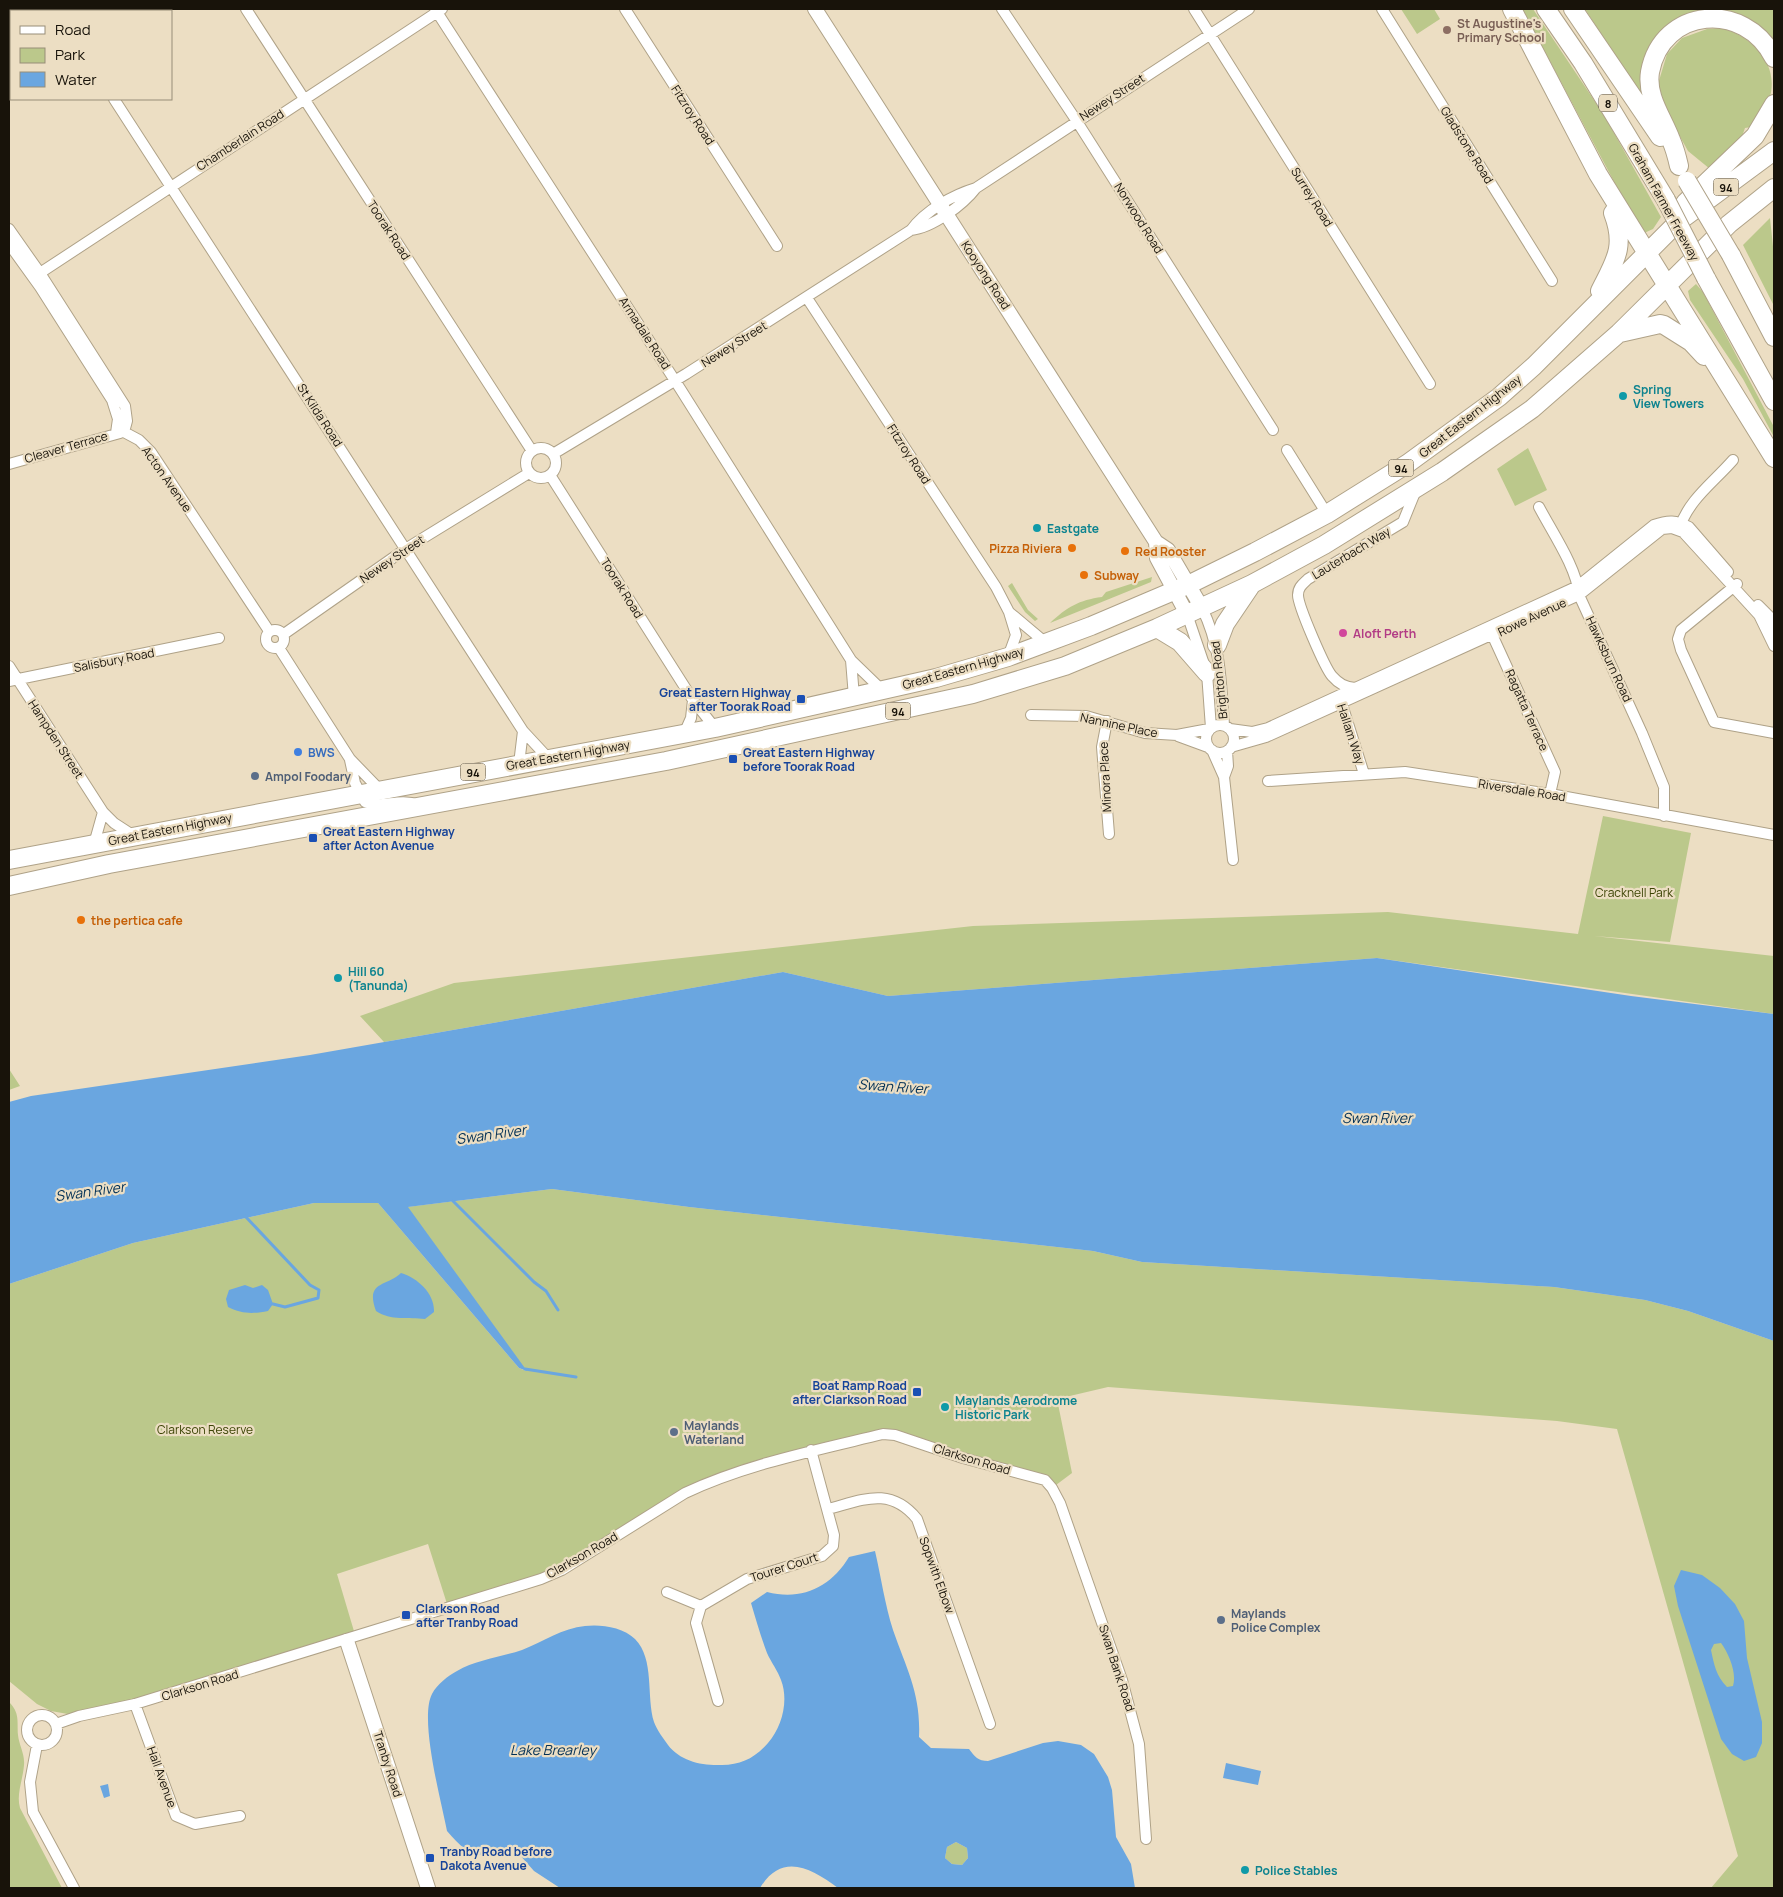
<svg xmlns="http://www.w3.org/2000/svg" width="1783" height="1897" font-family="Manrope,sans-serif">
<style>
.green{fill:#bbc88b}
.water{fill:#6aa6e0;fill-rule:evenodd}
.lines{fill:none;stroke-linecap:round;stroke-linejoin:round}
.stream{stroke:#6aa6e0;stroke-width:3}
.street-casing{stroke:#afa288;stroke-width:12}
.secondary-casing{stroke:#afa288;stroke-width:16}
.highway-casing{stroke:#afa288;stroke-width:20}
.street{stroke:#fff;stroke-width:10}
.secondary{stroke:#fff;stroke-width:14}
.highway{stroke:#fff;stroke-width:18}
.highway-bridge-casing{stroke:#afa288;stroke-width:20;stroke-linecap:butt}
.highway-bridge{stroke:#fff;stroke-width:18}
.education-dot{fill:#8d6e63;stroke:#ecdec3;stroke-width:2}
.culture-dot{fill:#0f9aa8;stroke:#ecdec3;stroke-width:2}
.food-dot{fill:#e8710a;stroke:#ecdec3;stroke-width:2}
.hotel-dot{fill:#d1479c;stroke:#ecdec3;stroke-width:2}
.transit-dot{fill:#1a4fb4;stroke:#ecdec3;stroke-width:2}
.shop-dot{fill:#3f7fe0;stroke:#ecdec3;stroke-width:2}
.service-dot{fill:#5c6f8a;stroke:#ecdec3;stroke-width:2}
.labels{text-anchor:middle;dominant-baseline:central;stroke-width:4.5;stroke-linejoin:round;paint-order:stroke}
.shield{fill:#ecdec3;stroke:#585042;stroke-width:1}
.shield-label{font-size:11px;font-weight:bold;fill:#18130a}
.education-label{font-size:12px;font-weight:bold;fill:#785e54;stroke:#ecdec3;text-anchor:start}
.street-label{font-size:12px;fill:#18130a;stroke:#ecdec3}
.culture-label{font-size:12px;font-weight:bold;fill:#0d838f;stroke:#ecdec3;text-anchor:start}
.food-label{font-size:12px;font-weight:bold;fill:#c56008;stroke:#ecdec3;text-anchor:start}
.hotel-label{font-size:12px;font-weight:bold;fill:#b23c85;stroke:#ecdec3;text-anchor:start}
.transit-label{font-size:12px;font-weight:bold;fill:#164399;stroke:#ecdec3;text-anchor:start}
.shop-label{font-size:12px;font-weight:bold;fill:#366cbe;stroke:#ecdec3;text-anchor:start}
.service-label{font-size:12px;font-weight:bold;fill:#4e5e75;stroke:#ecdec3;text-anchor:start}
.park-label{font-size:12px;fill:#3c4405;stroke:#ecdec3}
.water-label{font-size:14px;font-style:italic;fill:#023056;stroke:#ecdec3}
</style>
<rect width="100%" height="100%" fill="#ecdec3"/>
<path class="green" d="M1401,9H1434L1440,19L1417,34Z
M1522,9H1533L1604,115L1661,217L1653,229L1642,234Z
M1585,9L1774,10V45L1770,39L1685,19L1644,93L1640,94Z
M1721,28C1752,36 1779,63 1770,97C1767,107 1761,117 1757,126L1745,128L1740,142L1710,169L1688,151L1663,106L1658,84L1667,54L1682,38L1707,29Z
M1770,218L1774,256V306L1743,245Z
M1696,284L1703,292L1774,427V437L1743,379L1690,300L1688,291Z
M1528,448L1547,490L1515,506L1497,469Z
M1152,577L1151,582L1050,623C1067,607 1079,600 1102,597L1106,592Z
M1012,583L1028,610L1038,619L1035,621L1025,612L1008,586Z
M1603,816L1691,833L1670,942L1594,936L1774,956V1014L1377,958L888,996L783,972L384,1042L360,1016L454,983L973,926L1388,912L1578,934Z
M9,1069L20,1086L9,1090Z
M552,1189L689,1207L1093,1251L1142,1262L1554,1287L1645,1300L1688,1311L1774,1341V1888H1711L1738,1856L1617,1429L1557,1421L1108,1387L1057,1399L1072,1473L1052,1488L1045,1480L895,1432L707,1479L561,1569L448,1607L428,1544L337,1574L356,1638L79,1716L51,1711L37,1704L9,1681V1284L133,1243L314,1203H378L519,1368L526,1371L407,1207Z
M9,1702C20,1713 17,1721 18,1735C19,1745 25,1754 24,1765C23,1780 16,1794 20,1808L62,1888H9Z
M956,1842L967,1848L968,1858L962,1865L952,1864L945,1858L947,1847Z"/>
<path class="water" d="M1377,958L1631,996L1774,1014V1341L1688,1311L1645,1300L1554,1287L1142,1262L1093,1251L689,1207L552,1189L408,1207L527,1371L519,1368L378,1203H314L133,1243L9,1284V1102L31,1096L310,1055L783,972L888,996Z
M401,1273C418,1278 435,1294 434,1312L425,1319C409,1317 391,1321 376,1311C365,1281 386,1287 401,1273Z
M245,1285L253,1288L262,1285L268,1290L273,1304L268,1311C253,1314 242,1314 228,1307L226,1299L229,1290Z
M875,1551C881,1577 885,1605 893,1630C907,1670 921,1694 919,1737L931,1748L969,1749C975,1757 978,1761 988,1761L1043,1743L1058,1741L1081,1745L1094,1754L1108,1777L1112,1790L1116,1837L1131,1864L1135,1888H838C811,1868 782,1852 760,1888H560L534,1871L511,1845C482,1863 467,1855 447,1831C441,1800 419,1719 432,1694C437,1684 448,1676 457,1671C476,1660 501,1657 522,1650C542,1642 563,1628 585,1626C600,1624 623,1627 635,1639C655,1659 646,1697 654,1722C657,1730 663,1738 668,1745C680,1761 702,1766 722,1765C741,1765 755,1758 768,1743C782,1727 789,1701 781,1680C778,1671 771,1662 767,1653C761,1637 756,1620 751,1603L767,1592C802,1601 831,1587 849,1557ZM956,1842L967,1848L968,1858L962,1865L952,1864L945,1858L947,1847Z
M1681,1570L1702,1575L1720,1588L1735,1604L1744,1621L1747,1658L1762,1722V1743L1756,1757L1744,1761L1732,1754L1721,1739L1678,1606L1674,1586ZM1721,1643C1729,1654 1737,1673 1733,1686L1727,1687C1716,1676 1714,1664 1711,1650L1714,1644Z
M1226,1763L1261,1771L1258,1785L1223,1778Z
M108,1784L110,1796L104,1798L100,1786Z"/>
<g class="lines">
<path class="stream" d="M453,1201L534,1282L546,1291L558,1310
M245,1216L310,1285L319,1290L318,1298L285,1307L273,1304
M525,1369L576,1377"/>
<defs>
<path id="street" d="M56,9L58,11
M246,9L532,451
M435,9L681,390L851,660L883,691
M625,9L777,246
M1002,9L1076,120L1273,430
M1194,9L1430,384
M1382,9L1552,281
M114,99L523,731L549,759
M9,229L40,273L125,406L127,421L124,432
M911,230C932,228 963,205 976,188
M9,244L40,287L112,400L118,419L116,433
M40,273L442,9
M807,298L996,587L1009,612L1016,635L1008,657
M124,432L139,440L151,452L269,631
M526 463a15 15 0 1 1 30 0a15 15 0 1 1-30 0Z
M1287,450L1327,514
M553,454L686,374L911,230C926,210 953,195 976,188L1249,9
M9,464L120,433
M550,475L693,700L715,728
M1539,507C1552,532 1577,568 1579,595L1642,733L1664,787V816
M1679,529C1689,499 1713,483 1733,460
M1737,584L1681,630L1678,639L1681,650L1714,722L1774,733
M1758,605L1770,617L1774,628
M1202,608C1221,647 1221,682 1224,725
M1009,612L1046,643
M1187,614L1207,673L1211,728
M266 639a9 9 0 1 1 18 0a9 9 0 1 1-18 0Z
M1490,630L1555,772L1550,794
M284,634L407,548L529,473
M279,648L350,759L380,790
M851,660L854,697
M9,666L103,812L114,823L134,836
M9,681L219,638
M1355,688C1345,687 1339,684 1332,676C1325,668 1298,606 1298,595C1298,587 1303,584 1308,579L1403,522L1416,490
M1340,698L1364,774
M1031,715L1086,716L1145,733L1177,735L1209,729
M1107,721L1102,747L1109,834
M1206 739a14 14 0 1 1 28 0a14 14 0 1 1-28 0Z
M1230,729L1252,732L1268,728L1578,586L1654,525C1668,520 1676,520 1689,527L1728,572
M684,734L691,718L693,700
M1178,736L1208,747
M1231,747L1266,737L1579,595L1662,529L1672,528L1683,532L1759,615L1774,646
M1212,750L1224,777
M1227,751L1228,766L1224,777L1233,860
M350,760L355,783L365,802C384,809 397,797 419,805
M519,764L523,731
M1268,781L1405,772L1550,794L1774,835
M94,844L103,812
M828,1509C863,1500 890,1486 917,1519L990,1724
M667,1592L701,1606
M718,1701L696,1623L701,1606L747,1579L822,1556L833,1546L834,1535L811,1450
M135,1704L176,1816L195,1824L240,1816
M27 1730a15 15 0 1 1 30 0a15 15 0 1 1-30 0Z
M56,1724L79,1716L135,1704L541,1579L562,1570L685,1493C747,1464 817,1450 883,1434L895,1435L963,1458L1045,1480L1052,1488L1060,1503L1122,1680L1139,1744L1146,1839
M37,1745L30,1782L33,1812L74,1888"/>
<path id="secondary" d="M815,9L1156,542L1168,550L1202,608
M1156,542L1157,558L1187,614
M347,1641L428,1888"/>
<path id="highway" d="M1512,9L1598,174L1774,458
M1546,9L1583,63L1666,200
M1573,9L1660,137
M1679,166C1677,157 1675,149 1671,140C1663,118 1646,97 1650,72C1662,7 1745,0 1774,58
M1685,203L1755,136L1774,104
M1731,255L1774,337
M1706,278L1774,401
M1600,291C1615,261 1626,247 1613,213
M1620,333L1660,324L1664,325L1691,342L1704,356
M1157,628L1180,642L1207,673
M1217,645L1225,624L1252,584
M9,860L715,728L936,678L1008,657L1091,626L1190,584L1255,552L1327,514L1407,464L1499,397L1534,366L1678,222L1774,151
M9,886L109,864L666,761L973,694L1065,666L1157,628L1252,584L1324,545L1442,472L1532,409L1619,333L1729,224L1774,188"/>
</defs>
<use href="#street" class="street-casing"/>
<use href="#secondary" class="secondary-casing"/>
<use href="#highway" class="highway-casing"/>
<use href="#street" class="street"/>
<use href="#secondary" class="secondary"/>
<use href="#highway" class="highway"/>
<defs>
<path id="highway-bridge" d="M1687,181L1731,255
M1666,200L1706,278"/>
</defs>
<use href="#highway-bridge" class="highway-bridge-casing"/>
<use href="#highway-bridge" class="highway-bridge"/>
</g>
<circle class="education-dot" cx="1447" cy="30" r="5"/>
<g class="culture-dot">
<circle cx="1623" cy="396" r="5"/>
<circle cx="1037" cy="528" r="5"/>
<circle cx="338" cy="978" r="5"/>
<circle cx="945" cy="1407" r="5"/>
<circle cx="1245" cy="1870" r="5"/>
</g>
<g class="food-dot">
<circle cx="1072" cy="548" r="5"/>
<circle cx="1125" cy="551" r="5"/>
<circle cx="1084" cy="575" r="5"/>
<circle cx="81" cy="920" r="5"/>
</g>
<circle class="hotel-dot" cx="1343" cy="633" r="5"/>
<g class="transit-dot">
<rect x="796" y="694" width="10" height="10" rx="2.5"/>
<rect x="728" y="754" width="10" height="10" rx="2.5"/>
<rect x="308" y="833" width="10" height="10" rx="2.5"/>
<rect x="912" y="1387" width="10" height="10" rx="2.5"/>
<rect x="401" y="1610" width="10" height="10" rx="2.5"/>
<rect x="425" y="1853" width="10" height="10" rx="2.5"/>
</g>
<circle class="shop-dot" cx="298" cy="752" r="5"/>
<g class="service-dot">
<circle cx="255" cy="776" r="5"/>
<circle cx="674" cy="1432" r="5"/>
<circle cx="1221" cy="1620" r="5"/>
</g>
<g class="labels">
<g class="shield">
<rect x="1599" y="94.5" width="18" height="17" rx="4"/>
<rect x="1713.5" y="178.5" width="25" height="17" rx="4"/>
<rect x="1388.5" y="459.5" width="25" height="17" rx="4"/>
<rect x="885.5" y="702.5" width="25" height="17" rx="4"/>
<rect x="460.5" y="763.5" width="25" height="17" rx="4"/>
</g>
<g class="shield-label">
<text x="1608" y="103">8</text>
<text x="1726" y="187">94</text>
<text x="1401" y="468">94</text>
<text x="898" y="711">94</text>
<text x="473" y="772">94</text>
</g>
<g class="education-label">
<text x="1457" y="23">St Augustine's<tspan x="1457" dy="14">Primary School</tspan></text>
</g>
<g class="street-label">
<text transform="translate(1112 97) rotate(-33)">Newey Street</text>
<text transform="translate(693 115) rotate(57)">Fitzroy Road</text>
<text transform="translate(240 140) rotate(-33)">Chamberlain Road</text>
<text transform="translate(1467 145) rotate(58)">Gladstone Road</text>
<text transform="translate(1312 197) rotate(58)">Surrey Road</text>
<text transform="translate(1664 202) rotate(61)">Graham Farmer Freeway</text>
<text transform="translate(1139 218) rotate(58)">Norwood Road</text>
<text transform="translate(389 230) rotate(57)">Toorak Road</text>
<text transform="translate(986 275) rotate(57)">Kooyong Road</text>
<text transform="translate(645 333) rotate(57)">Armadale Road</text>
<text transform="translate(734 344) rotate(-32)">Newey Street</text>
<text transform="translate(320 415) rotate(57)">St Kilda Road</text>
<text transform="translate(1470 416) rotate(-38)">Great Eastern Highway</text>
<text transform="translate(66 447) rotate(-16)">Cleaver Terrace</text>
<text transform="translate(909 454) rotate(57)">Fitzroy Road</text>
<text transform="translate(167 479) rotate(55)">Acton Avenue</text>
<text transform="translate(1351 553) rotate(-31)">Lauterbach Way</text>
<text transform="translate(392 559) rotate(-34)">Newey Street</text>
<text transform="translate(622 588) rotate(58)">Toorak Road</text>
<text transform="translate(1532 617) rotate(-25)">Rowe Avenue</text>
<text transform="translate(1609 659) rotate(65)">Hawksburn Road</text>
<text transform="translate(114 660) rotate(-11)">Salisbury Road</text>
<text transform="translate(963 668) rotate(-16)">Great Eastern Highway</text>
<text transform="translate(1219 680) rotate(-96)">Brighton Road</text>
<text transform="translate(1527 710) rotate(66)">Ragatta Terrace</text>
<text transform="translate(1119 725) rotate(12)">Nannine Place</text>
<text transform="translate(1351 734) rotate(72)">Hallam Way</text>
<text transform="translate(56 739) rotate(57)">Hampden Street</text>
<text transform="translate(568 755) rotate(-10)">Great Eastern Highway</text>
<text transform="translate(1105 777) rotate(-93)">Minora Place</text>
<text transform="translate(1522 790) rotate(9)">Riversdale Road</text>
<text transform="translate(170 829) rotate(-11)">Great Eastern Highway</text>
<text transform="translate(972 1459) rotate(17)">Clarkson Road</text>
<text transform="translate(582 1555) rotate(-30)">Clarkson Road</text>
<text transform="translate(784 1567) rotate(-18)">Tourer Court</text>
<text transform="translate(937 1575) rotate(70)">Sopwith Elbow</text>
<text transform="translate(1117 1668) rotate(72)">Swan Bank Road</text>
<text transform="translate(200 1685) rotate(-17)">Clarkson Road</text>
<text transform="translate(388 1764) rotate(72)">Tranby Road</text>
<text transform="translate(162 1777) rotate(70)">Hall Avenue</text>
</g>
<g class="culture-label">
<text x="1633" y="389">Spring<tspan x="1633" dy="14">View Towers</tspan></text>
<text x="1047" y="528">Eastgate</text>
<text x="348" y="971">Hill 60<tspan x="348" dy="14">(Tanunda)</tspan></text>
<text x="955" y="1400">Maylands Aerodrome<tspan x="955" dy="14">Historic Park</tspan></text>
<text x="1255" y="1870">Police Stables</text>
</g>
<g class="food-label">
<text x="1062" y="548" text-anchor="end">Pizza Riviera</text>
<text x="1135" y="551">Red Rooster</text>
<text x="1094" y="575">Subway</text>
<text x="91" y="920">the pertica cafe</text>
</g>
<g class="hotel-label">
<text x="1353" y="633">Aloft Perth</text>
</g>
<g class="transit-label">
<text x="791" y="692" text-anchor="end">Great Eastern Highway<tspan x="791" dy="14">after Toorak Road</tspan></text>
<text x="743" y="752">Great Eastern Highway<tspan x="743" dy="14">before Toorak Road</tspan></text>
<text x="323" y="831">Great Eastern Highway<tspan x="323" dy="14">after Acton Avenue</tspan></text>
<text x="907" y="1385" text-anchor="end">Boat Ramp Road<tspan x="907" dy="14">after Clarkson Road</tspan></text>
<text x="416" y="1608">Clarkson Road<tspan x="416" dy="14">after Tranby Road</tspan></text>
<text x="440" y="1851">Tranby Road before<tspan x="440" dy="14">Dakota Avenue</tspan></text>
</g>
<g class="shop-label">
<text x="308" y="752">BWS</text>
</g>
<g class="service-label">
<text x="265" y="776">Ampol Foodary</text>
<text x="684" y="1425">Maylands<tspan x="684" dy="14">Waterland</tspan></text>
<text x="1231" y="1613">Maylands<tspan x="1231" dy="14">Police Complex</tspan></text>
</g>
<g class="park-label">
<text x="1634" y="892">Cracknell Park</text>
<text x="205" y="1429">Clarkson Reserve</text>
</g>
<g class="water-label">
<text transform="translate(893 1086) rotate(4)">Swan River</text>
<text x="1377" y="1117">Swan River</text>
<text transform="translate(491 1134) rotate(-8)">Swan River</text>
<text transform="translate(90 1191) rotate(-8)">Swan River</text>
<text x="553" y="1749">Lake Brearley</text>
</g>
</g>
<rect width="1783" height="1897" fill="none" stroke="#18130a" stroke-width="20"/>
<rect x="10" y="10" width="162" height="90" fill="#ecdec3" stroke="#978d79"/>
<rect x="20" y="26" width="25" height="8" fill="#ffffff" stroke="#978d79"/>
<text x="55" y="35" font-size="15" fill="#18130a">Road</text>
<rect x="20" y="48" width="25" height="15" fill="#bbc88b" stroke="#978d79"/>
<text x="55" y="60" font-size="15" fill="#18130a">Park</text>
<rect x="20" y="72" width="25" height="15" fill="#6aa6e0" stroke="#978d79"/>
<text x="55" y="85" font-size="15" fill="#18130a">Water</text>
</svg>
